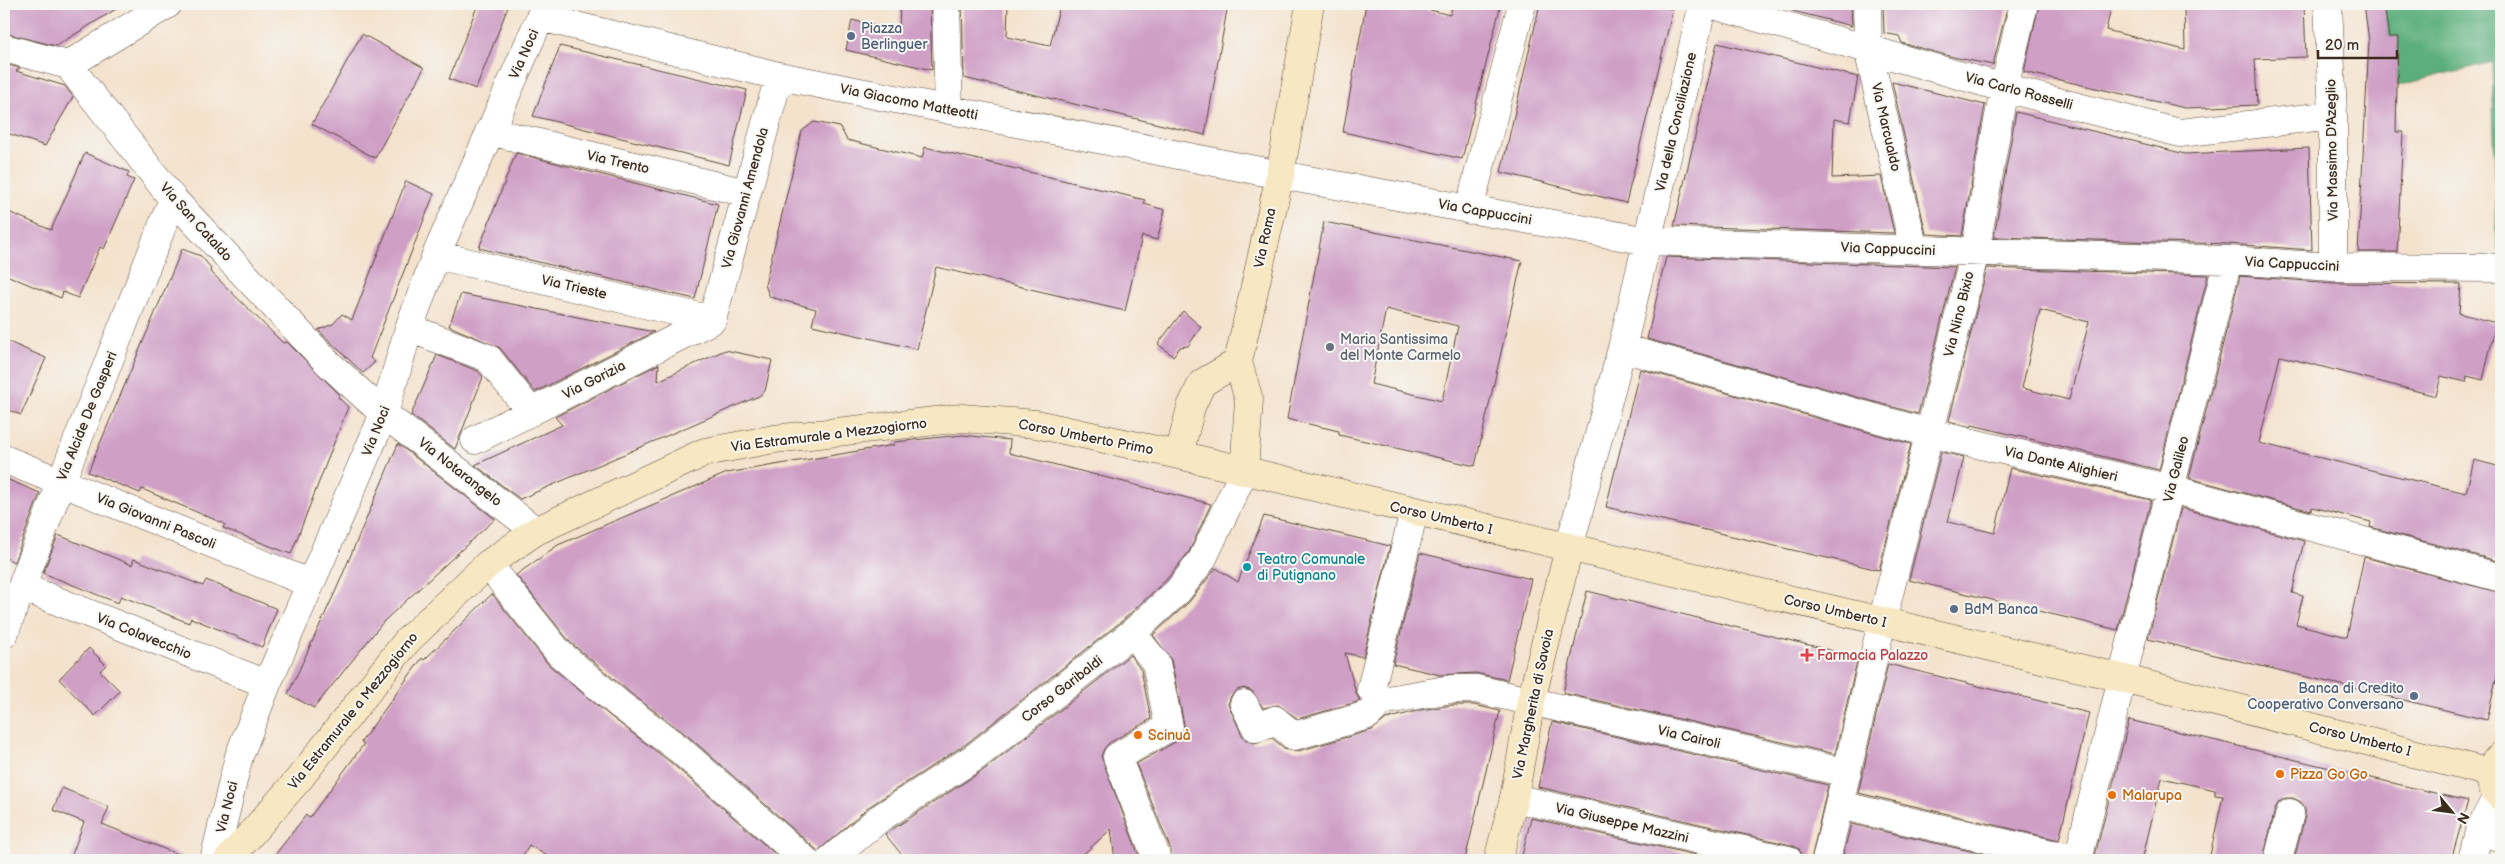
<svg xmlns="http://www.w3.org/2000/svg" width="2505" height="864" font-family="'Balsamiq Sans',sans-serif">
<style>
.forest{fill:#5caf7c;stroke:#4c6c4d}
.building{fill:#cf9fc6;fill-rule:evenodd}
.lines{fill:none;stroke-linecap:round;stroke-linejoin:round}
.street-casing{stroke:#574638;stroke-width:29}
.secondary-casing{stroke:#574638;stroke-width:29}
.street{stroke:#fff;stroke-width:28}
.secondary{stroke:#f7e8c3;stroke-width:28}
.service-dot{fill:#5c6f8a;stroke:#f6f6f2;stroke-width:2}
.worship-dot{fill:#6b7280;stroke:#f6f6f2;stroke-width:2}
.culture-dot{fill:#0f9aa8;stroke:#f6f6f2;stroke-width:2}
.health-dot{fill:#e0444e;stroke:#f6f6f2;stroke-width:2}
.food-dot{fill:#e8710a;stroke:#f6f6f2;stroke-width:2}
.labels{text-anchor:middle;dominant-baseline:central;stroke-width:4;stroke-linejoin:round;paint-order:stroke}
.service-label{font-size:14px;fill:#4e5e75;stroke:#f6f6f2;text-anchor:start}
.street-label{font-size:14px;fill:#3b2a1e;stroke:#f6f6f2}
.worship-label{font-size:14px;fill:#5b616d;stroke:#f6f6f2;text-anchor:start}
.culture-label{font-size:14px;fill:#0d838f;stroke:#f6f6f2;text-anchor:start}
.health-label{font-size:14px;fill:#be3a42;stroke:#f6f6f2;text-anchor:start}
.food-label{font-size:14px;fill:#c56008;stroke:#f6f6f2;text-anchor:start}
</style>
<rect width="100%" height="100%" fill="#f6f6f2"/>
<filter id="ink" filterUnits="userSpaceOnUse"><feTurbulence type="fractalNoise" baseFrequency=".02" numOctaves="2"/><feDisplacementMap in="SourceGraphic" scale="10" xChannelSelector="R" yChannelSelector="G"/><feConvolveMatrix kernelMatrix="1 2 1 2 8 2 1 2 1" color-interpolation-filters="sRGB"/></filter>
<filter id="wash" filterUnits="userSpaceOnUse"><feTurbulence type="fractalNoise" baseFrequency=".0096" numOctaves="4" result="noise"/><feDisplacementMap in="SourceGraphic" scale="20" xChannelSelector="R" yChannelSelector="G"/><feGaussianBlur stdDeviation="1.12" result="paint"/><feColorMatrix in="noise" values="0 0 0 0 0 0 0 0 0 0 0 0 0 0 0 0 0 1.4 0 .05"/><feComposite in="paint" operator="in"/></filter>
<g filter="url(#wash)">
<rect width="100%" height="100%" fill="#f4e2cd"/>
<path class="forest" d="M2384,4H2501V248H2497L2492,62L2397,86L2398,37H2389Z"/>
<g id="blocks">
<path class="building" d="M4,4H124L56,46L4,33Z
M478,4H509L476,89L449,79Z
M900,4H930L932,70L846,50L852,20L899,31Z
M962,4H1008L1007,37L1050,46L1060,4H1228L1205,135L964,78Z
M1366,4H1407L1450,15L1453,4H1501L1462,159L1343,132Z
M1540,4H1648L1673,9L1626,203L1501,172Z
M1794,4H1851L1852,26L1793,11Z
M1883,4H2008L1993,65L1953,57L1902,43L1899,36L1884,33Z
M2039,4H2112L2106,30L2185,50L2184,7L2304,4L2306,57L2255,59L2257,105L2185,108L2024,72Z
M2364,4H2384L2389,37H2398L2396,132H2403L2397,252H2358L2369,41Z
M362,34L424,68L375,158L312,124Z
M1717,43L1858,77L1850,122L1834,119L1832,178L1881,176L1894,233L1674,226Z
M560,46L747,90L729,165L533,116Z
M4,64L20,68L16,71L65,86L73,97L45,146L4,132Z
M1892,82L1985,105L1962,236L1926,234Z
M2016,112L2185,154L2309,148L2312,250L2229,244L1994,237Z
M814,122L840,127L847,140L922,158L925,147L1145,200L1144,204L1165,210L1157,240L1142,236L1125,311L936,267L917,349L812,325L816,309L770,297L765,285L802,131Z
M85,153L129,172L127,177L134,180L104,249L100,247L78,298L63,292L61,298L4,274V210L51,230Z
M516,153L718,204L695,299L479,248Z
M406,181L434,194L370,358L375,362L363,373L318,330L333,324L342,314L352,320Z
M1324,222L1522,261L1475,466L1339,435V431L1287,419ZM1386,309L1458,326L1442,401L1371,384Z
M182,249L201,256L211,268L210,271L283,343L287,342L340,395L338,397L348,407L291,554L223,528L225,524L142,489L140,493L88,472Z
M1666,257L1955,267L1918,414L1647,339Z
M1987,268L2208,275L2159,470L1972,425L1971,427L1949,421ZM2040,310L2089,322L2069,400L2022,388Z
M2240,276L2333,283L2461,284L2459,313L2496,323L2483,380L2467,376L2466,382L2441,376L2436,396L2280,356L2259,443L2466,493L2474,460L2501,467V562L2370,527L2371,522L2312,507L2311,511L2189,478Z
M461,294L654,332L535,392L500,348L449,326Z
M1183,311L1201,327L1188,346L1180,347L1173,356L1158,344Z
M4,340L46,358L21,415L4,408Z
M725,350L772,360L765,391L759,396L520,499L475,465L562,425L555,417L659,364L658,381Z
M437,355L478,371L483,377L455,449L411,415Z
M1640,369L1911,444L1879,570L1606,507Z
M962,435L1010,440L1009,453L1211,504L1189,552L1166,580L1122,621L966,744L870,806L818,851L689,737L629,692L570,642L516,575L558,545L727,473L894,445V442Z
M398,444L495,519L384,621L314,708L288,694L336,590Z
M1941,452L1964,457L1948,522L1995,533L2010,468L2151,500L2118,630L1909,580Z
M4,478L40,493L14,562L4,557Z
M2181,508L2304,541L2292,593L2303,596L2296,624L2347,637L2364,557L2501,593V658L2487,720L2148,639Z
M1264,516L1390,546L1363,657L1345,653L1356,693L1360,701L1298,719L1278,705L1263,708L1252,691L1244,688L1237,690L1231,696L1228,704L1242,735L1247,741L1254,743L1272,738L1284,748L1298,751L1372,730L1386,719L1421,710L1452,705H1474L1500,711L1465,860H1171V850L1136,764L1177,741L1183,733L1184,724L1171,660L1153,635L1189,602L1216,568L1238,582Z
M58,535L132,565L134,559L203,586L206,580L277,609L262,647L191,618L189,623L121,596L118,603L43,573Z
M1420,553L1531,579L1507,680L1476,673L1440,675L1393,664Z
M1587,591L1858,657L1835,754L1563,693Z
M492,594L549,665L610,716L669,761L782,860H554L529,845L520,860H271L306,815L310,817L364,744L361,742L422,658L424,660Z
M89,648L106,665L100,671L120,691L95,716L59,679Z
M1130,655L1141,670L1151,719L1109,743L1104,749L1101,756L1139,856L1138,860H1115L1111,829L1077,860H906L885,834L985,769Z
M1888,664L2089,713L2059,840L1858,793Z
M2129,720L2468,801L2451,860H2294L2305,816V808L2301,802L2293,798H2285L2279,802L2275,809L2263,860H2209L2223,796L2215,795V790L2162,778L2142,860H2094Z
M1552,722L1828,785L1811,860H1803L1799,849L1791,845L1538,787Z
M62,788L109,807L102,824L192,860H70L84,822L53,810Z
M1531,818L1718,860H1521Z
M1851,824L2009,860H1842Z"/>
</g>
</g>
<g filter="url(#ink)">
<use href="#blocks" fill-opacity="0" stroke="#574638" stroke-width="1"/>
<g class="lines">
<defs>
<path id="street" d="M946,4L949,110
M1710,4L2004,88L2180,133L2333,115
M1867,4L1868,49L1914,250
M2328,4L2333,115V267
M540,17L779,76L1280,175L1648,241L2228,260L2333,267L2501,268
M4,48L68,65L173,199L328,363L384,414L536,531
M68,65L168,4
M489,131L747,193
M1469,210L1522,4
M436,255L712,320
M712,320L779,76
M409,328L488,358L531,412
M1622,348L1929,433L2171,489L2501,578
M475,440L712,320
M4,459L309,583
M1414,511L1371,689L1382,701L1451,689H1476L1847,773
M1569,548L1622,348L1703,4
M488,564L559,653L619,704L679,749L805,860
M22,587L267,684
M1132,633L1156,663L1169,727L1117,757L1156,856L1154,860
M4,634L61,482L173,199
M1244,704L1256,728L1275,720L1294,736L1368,715L1382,701
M1514,798L1788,860
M1839,805L2078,860
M2479,831L2501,838
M214,860L239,756L267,684L384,414L409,328L436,255L546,4
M830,860L880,818L975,757L1132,633L1178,591L1202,560L1244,471
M1826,860L1882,622L1975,252L2004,88L2024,4
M2078,860L2122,678L2228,260
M2278,860L2290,813
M2472,860L2479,831L2498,794"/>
<path id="secondary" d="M1179,455L1191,407L1202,383L1238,362
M1244,471L1249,400L1238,362L1280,175L1310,4
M2501,756C2486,766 2487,786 2501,797
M228,860L299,779L407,641L488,564L536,531L705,452L774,439L962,418L1036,424L1179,455L2122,678L2490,773
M1498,860L1514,798L1531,701L1569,548"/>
</defs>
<use href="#street" class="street-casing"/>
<use href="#secondary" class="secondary-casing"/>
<use href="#street" class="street"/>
<use href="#secondary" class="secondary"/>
</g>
</g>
<g class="service-dot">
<circle cx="851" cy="36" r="5"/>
<circle cx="1954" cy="609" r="5"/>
<circle cx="2414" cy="696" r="5"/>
</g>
<circle class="worship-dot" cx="1330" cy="347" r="5"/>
<circle class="culture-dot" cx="1247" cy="567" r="5"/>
<path class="health-dot" d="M1804.5 647.5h5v5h5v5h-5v5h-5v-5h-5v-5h5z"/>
<g class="food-dot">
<circle cx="1138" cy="735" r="5"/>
<circle cx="2280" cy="774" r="5"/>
<circle cx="2112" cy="795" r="5"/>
</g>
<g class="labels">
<g class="service-label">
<text x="861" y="28">Piazza<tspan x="861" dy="16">Berlinguer</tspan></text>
<text x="1964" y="609">BdM Banca</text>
<text x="2404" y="688" text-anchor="end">Banca di Credito<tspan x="2404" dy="16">Cooperativo Conversano</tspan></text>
</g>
<g class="street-label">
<text transform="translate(524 54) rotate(-66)">Via Noci</text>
<text transform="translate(2019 91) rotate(15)">Via Carlo Rosselli</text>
<text transform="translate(909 102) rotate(11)">Via Giacomo Matteotti</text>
<text transform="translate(1676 122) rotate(-77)">Via della Conciliazione</text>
<text transform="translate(1886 127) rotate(77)">Via Marcualdo</text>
<text transform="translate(2332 150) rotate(-91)">Via Massimo D'Azeglio</text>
<text transform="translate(618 162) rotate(13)">Via Trento</text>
<text transform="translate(745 198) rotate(-75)">Via Giovanni Amendola</text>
<text transform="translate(1485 212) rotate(10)">Via Cappuccini</text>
<text transform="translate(196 222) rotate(48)">Via San Cataldo</text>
<text transform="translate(1265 238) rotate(-78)">Via Roma</text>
<text transform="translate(1888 249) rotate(2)">Via Cappuccini</text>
<text transform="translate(2292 264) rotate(3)">Via Cappuccini</text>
<text transform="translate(574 287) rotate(13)">Via Trieste</text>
<text transform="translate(1959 314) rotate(-76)">Via Nino Bixio</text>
<text transform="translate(594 380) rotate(-27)">Via Gorizia</text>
<text transform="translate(87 416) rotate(-68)">Via Alcide De Gasperi</text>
<text transform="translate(376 431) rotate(-68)">Via Noci</text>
<text transform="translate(829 435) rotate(-7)">Via Estramurale a Mezzogiorno</text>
<text transform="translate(1086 437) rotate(11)">Corso Umberto Primo</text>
<text transform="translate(2061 464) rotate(13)">Via Dante Alighieri</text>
<text transform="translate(2176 469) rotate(-76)">Via Galileo</text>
<text transform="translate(460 472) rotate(38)">Via Notarangelo</text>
<text transform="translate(1441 518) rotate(13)">Corso Umberto I</text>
<text transform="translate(156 521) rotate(22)">Via Giovanni Pascoli</text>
<text transform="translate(1835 611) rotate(13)">Corso Umberto I</text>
<text transform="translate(144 636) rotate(22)">Via Colavecchio</text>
<text transform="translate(1062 689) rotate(-38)">Corso Garibaldi</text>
<text transform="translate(1533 704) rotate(-78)">Via Margherita di Savoia</text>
<text transform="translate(353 711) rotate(-51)">Via Estramurale a Mezzogiorno</text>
<text transform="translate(1689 737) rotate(13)">Via Cairoli</text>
<text transform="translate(2360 739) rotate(14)">Corso Umberto I</text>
<text transform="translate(227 807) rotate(-76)">Via Noci</text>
<text transform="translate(1622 823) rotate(13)">Via Giuseppe Mazzini</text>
</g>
<g class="worship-label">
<text x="1340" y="339">Maria Santissima<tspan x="1340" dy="16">del Monte Carmelo</tspan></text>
</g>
<g class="culture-label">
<text x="1257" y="559">Teatro Comunale<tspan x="1257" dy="16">di Putignano</tspan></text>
</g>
<g class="health-label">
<text x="1817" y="655">Farmacia Palazzo</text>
</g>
<g class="food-label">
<text x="1148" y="735">Scinuà</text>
<text x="2290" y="774">Pizza Go Go</text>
<text x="2122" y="795">Malarupa</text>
</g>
</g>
<rect width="2505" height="864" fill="none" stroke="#f6f6f2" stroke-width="20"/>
<g transform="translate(2452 812) rotate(119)" stroke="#f6f6f2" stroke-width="4" paint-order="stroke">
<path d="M0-4L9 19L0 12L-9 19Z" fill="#3b2a1e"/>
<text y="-8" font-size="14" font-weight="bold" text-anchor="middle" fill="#3b2a1e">N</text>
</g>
<path d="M2318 50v8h79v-8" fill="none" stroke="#3b2a1e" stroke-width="2.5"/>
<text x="2325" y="50" font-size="15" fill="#3b2a1e" stroke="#f6f6f2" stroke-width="4" paint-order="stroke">20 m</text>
</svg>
